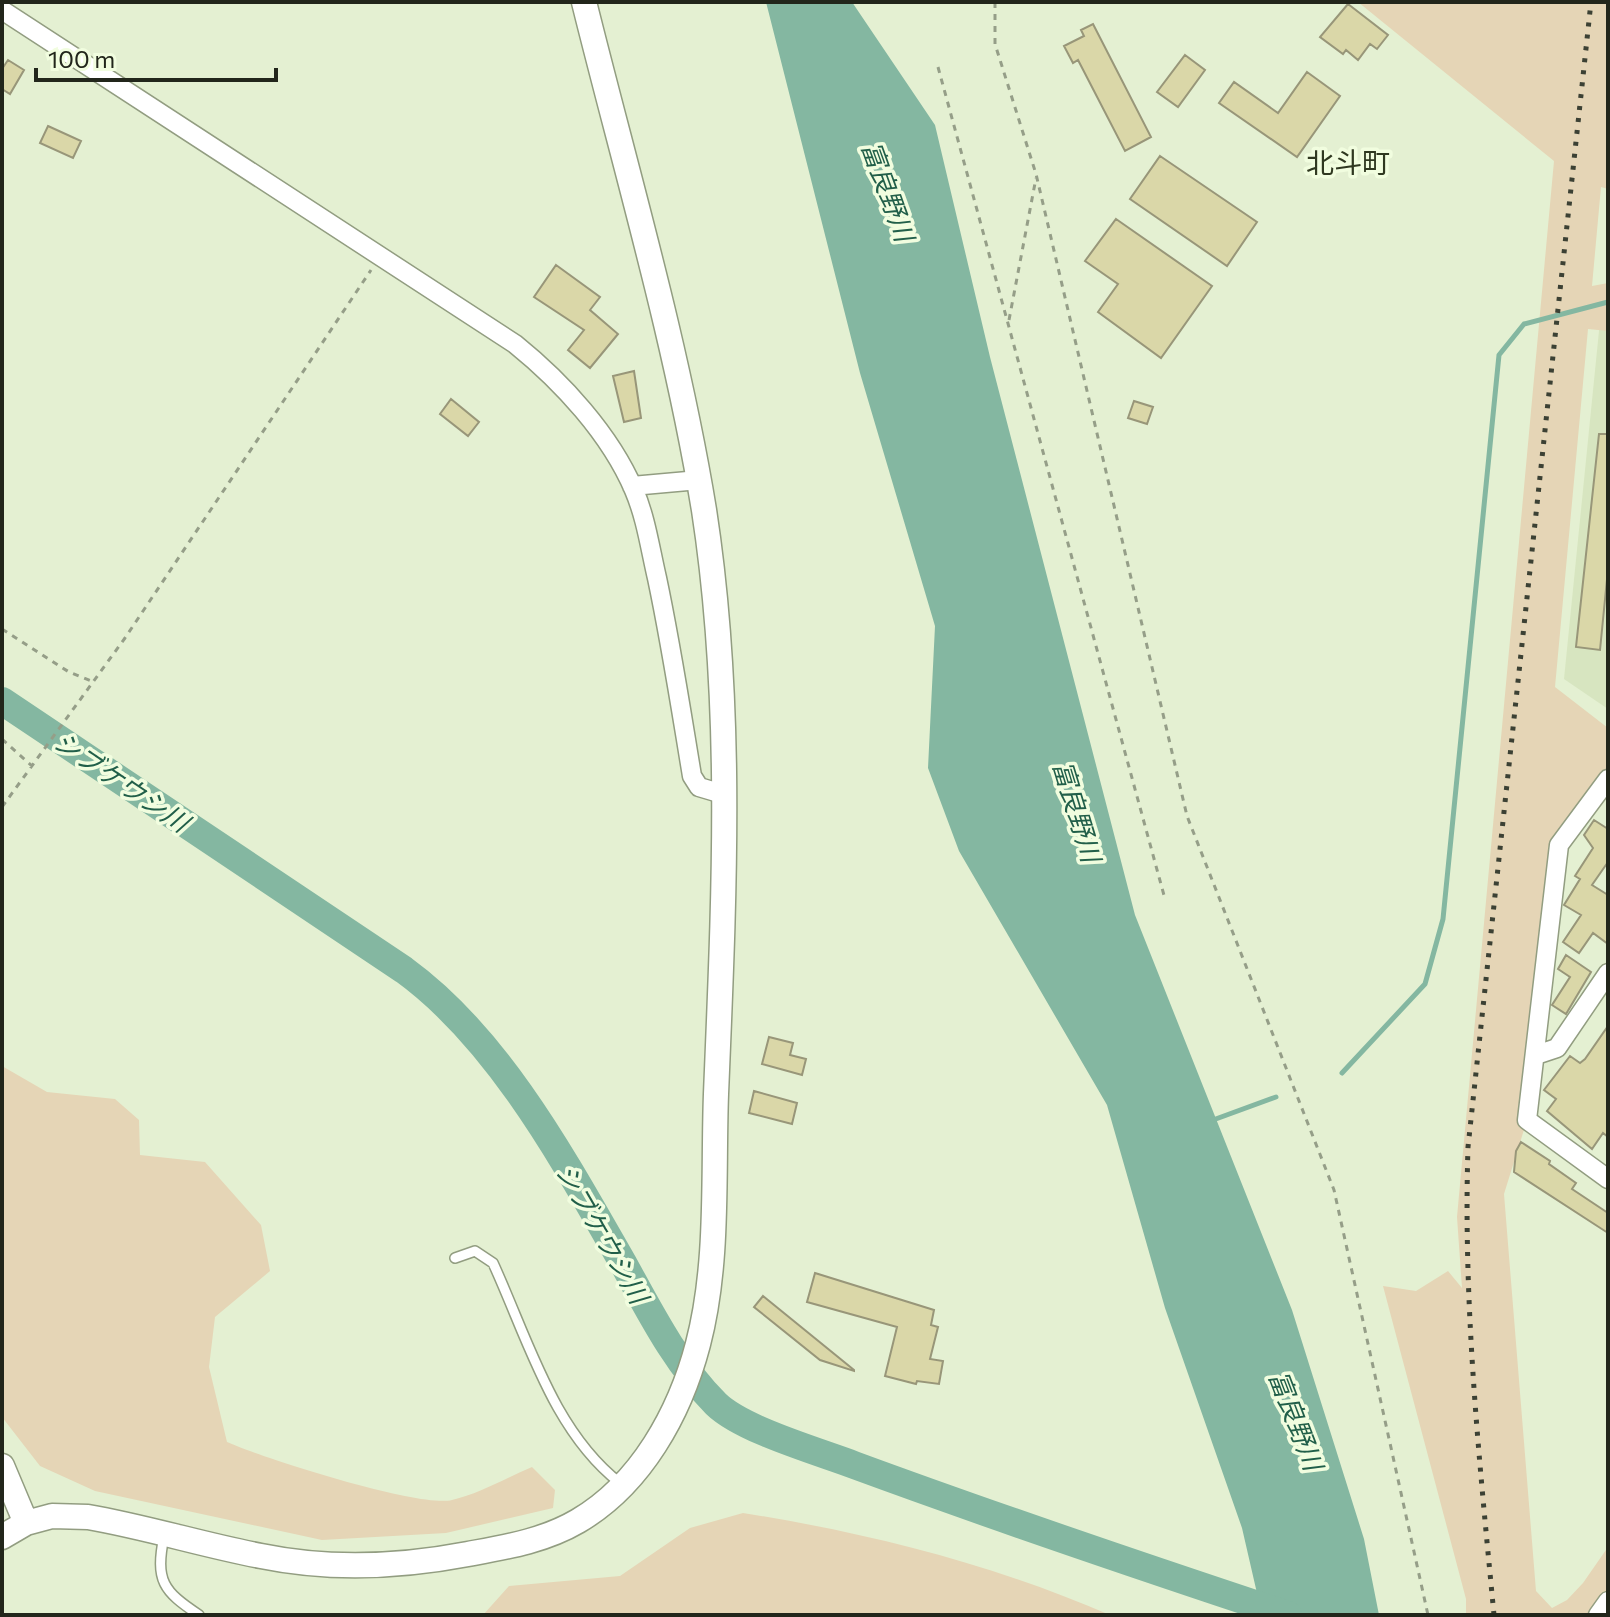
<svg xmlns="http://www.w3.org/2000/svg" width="1610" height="1617" font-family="Commissioner,'Noto Sans JP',sans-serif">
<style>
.built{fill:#d7e5c0}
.green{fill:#e5d5b6}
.water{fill:#84b7a1}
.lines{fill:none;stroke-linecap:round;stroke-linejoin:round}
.stream{stroke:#84b7a1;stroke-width:5}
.river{stroke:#84b7a1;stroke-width:28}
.building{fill:#dad7a8;stroke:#989679;stroke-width:2}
.service-casing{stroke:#929d81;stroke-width:12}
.minor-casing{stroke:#929d81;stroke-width:21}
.tertiary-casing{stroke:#929d81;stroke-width:27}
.path{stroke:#959e88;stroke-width:3;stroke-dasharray:6 6;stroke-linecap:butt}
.service{stroke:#fff;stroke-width:9}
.minor{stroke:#fff;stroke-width:18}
.tertiary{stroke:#fff;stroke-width:24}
.rail{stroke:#3c4134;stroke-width:5;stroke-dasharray:4 8;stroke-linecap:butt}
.labels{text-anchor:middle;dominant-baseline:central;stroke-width:7;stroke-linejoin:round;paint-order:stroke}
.water-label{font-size:26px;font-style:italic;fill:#215f49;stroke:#f1fddf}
.quarter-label{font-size:28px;fill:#2f3820;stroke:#f1fddf}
</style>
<rect width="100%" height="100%" fill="#e4f0d2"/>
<path class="built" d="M1608,319V709L1564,679L1600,321Z"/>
<path class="green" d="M1358,2H1608V189L1601,187L1592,286L1608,283V331L1588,329L1555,687L1608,728V779L1559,845L1527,1120L1504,1194L1536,1591L1552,1608L1567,1600L1583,1583L1608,1547V1601L1598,1615H1466V1599L1383,1286L1416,1291L1448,1271L1462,1288L1457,1217L1554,161Z
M2,1066L47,1092L115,1099L139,1120L140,1155L205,1162L261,1225L270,1271L215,1317L209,1367L227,1442C263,1458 419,1508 452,1500C479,1494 506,1478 532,1467L555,1490L553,1508L446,1533L322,1540L95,1491L40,1466L2,1417Z
M743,1513C869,1533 992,1564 1110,1615H483L509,1586L620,1576L690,1528Z"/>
<path class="water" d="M766,2H852L935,125L990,357L1135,915L1292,1310L1364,1539L1379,1615H1262L1242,1528L1165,1308L1107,1105L959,851L928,768L935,626L860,373Z"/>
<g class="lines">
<path class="stream" d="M1342,1073L1425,984L1443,919L1499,355L1524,324L1608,302
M1213,1120L1276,1097"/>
<path class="river" d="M2,701L404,970C499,1039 565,1162 623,1263C650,1312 676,1364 716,1404C743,1430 817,1451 854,1465C998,1518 1143,1567 1288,1615"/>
</g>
<path class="building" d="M1348,4L1388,35L1377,49L1370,44L1358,60L1346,50L1343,54L1320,37Z
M1093,24L1151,137L1125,151L1078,60L1073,63L1064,46L1084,36L1081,30Z
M1185,55L1205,70L1178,107L1157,92Z
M8,60L24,70L10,94L2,89V69Z
M1307,72L1340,96L1297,157L1219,103L1234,82L1278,113Z
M48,126L81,141L73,158L40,143Z
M1160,156L1257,222L1227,266L1130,199Z
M1116,219L1212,286L1161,358L1098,312L1118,284L1085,261Z
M556,265L600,297L590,310L618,334L590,368L568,350L584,330L534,297Z
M634,371L641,418L624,422L613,376Z
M451,399L479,422L468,436L440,414Z
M1134,401L1153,407L1147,424L1128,418Z
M1599,434H1608V569L1600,650L1576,647Z
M1594,820L1608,829V862L1592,885L1608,895V944L1593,933L1579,953L1563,942L1581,915L1564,905L1580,879L1575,876L1593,848L1584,835Z
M1566,955L1591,972L1566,1014L1552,1005L1570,977L1558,969Z
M1608,1026V1137L1603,1133L1592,1149L1547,1111L1556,1099L1544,1090L1570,1056L1580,1063L1585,1059Z
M769,1037L793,1043L790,1055L806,1059L802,1075L762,1064Z
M754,1091L797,1103L792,1124L749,1113Z
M1521,1142L1550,1161L1549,1164L1576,1183L1572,1189L1608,1213V1233L1514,1172L1516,1151Z
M815,1273L934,1310L931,1325L938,1327L930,1359L943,1361L939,1384L917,1381L916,1384L885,1376L897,1327L807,1302Z
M763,1296L854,1370V1371L820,1360L754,1307Z"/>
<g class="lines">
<defs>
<path id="service" d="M455,1258L475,1251L493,1263C528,1339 553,1431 620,1483
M164,1536C155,1581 163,1591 199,1615"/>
<path id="minor" d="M2,10L515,344C562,382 610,434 634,490C646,518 650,548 657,578C671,644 681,710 692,776L699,787L726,795
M632,486L699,480
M1608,779L1559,845L1527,1120L1608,1179
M1536,1055L1557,1048L1608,973
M1598,1615L1608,1601"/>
<path id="tertiary" d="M2,1466L26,1523L52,1516L88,1517C146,1527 203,1545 261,1556C329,1570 400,1567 468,1554C506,1547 544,1541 578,1521C641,1484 680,1413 698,1344C719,1264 713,1176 716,1094C724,899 734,705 704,510C676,339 626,171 584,2
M2,1537L26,1523"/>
</defs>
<use href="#service" class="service-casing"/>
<use href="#minor" class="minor-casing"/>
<use href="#tertiary" class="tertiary-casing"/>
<path class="path" d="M995,2V44L1036,174L1187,816L1334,1190L1428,1615
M938,67L1165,899
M1009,320L1036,178
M2,629L69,672L94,682
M2,739L32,766
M2,807L125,638L371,270"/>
<use href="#service" class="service"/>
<use href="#minor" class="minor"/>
<use href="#tertiary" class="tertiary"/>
<path class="rail" d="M1494,1615C1479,1458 1463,1304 1468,1147L1591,2"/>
</g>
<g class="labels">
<g class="water-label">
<text transform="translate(889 191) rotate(70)">富良野川</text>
<text transform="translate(122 781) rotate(34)">シブケウシ川</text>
<text transform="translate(1078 811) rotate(73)">富良野川</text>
<text transform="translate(603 1233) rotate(60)">シブケウシ川</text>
<text transform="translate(1297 1420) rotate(69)">富良野川</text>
</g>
<g class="quarter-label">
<text x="1348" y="162">北斗町</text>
</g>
</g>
<rect width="1610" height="1617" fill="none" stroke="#22261b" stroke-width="8"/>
<path d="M36 68v12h240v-12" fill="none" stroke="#22261b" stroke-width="4"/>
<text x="48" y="68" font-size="24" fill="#22261b" stroke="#f1fddf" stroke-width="6" paint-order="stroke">100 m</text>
</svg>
